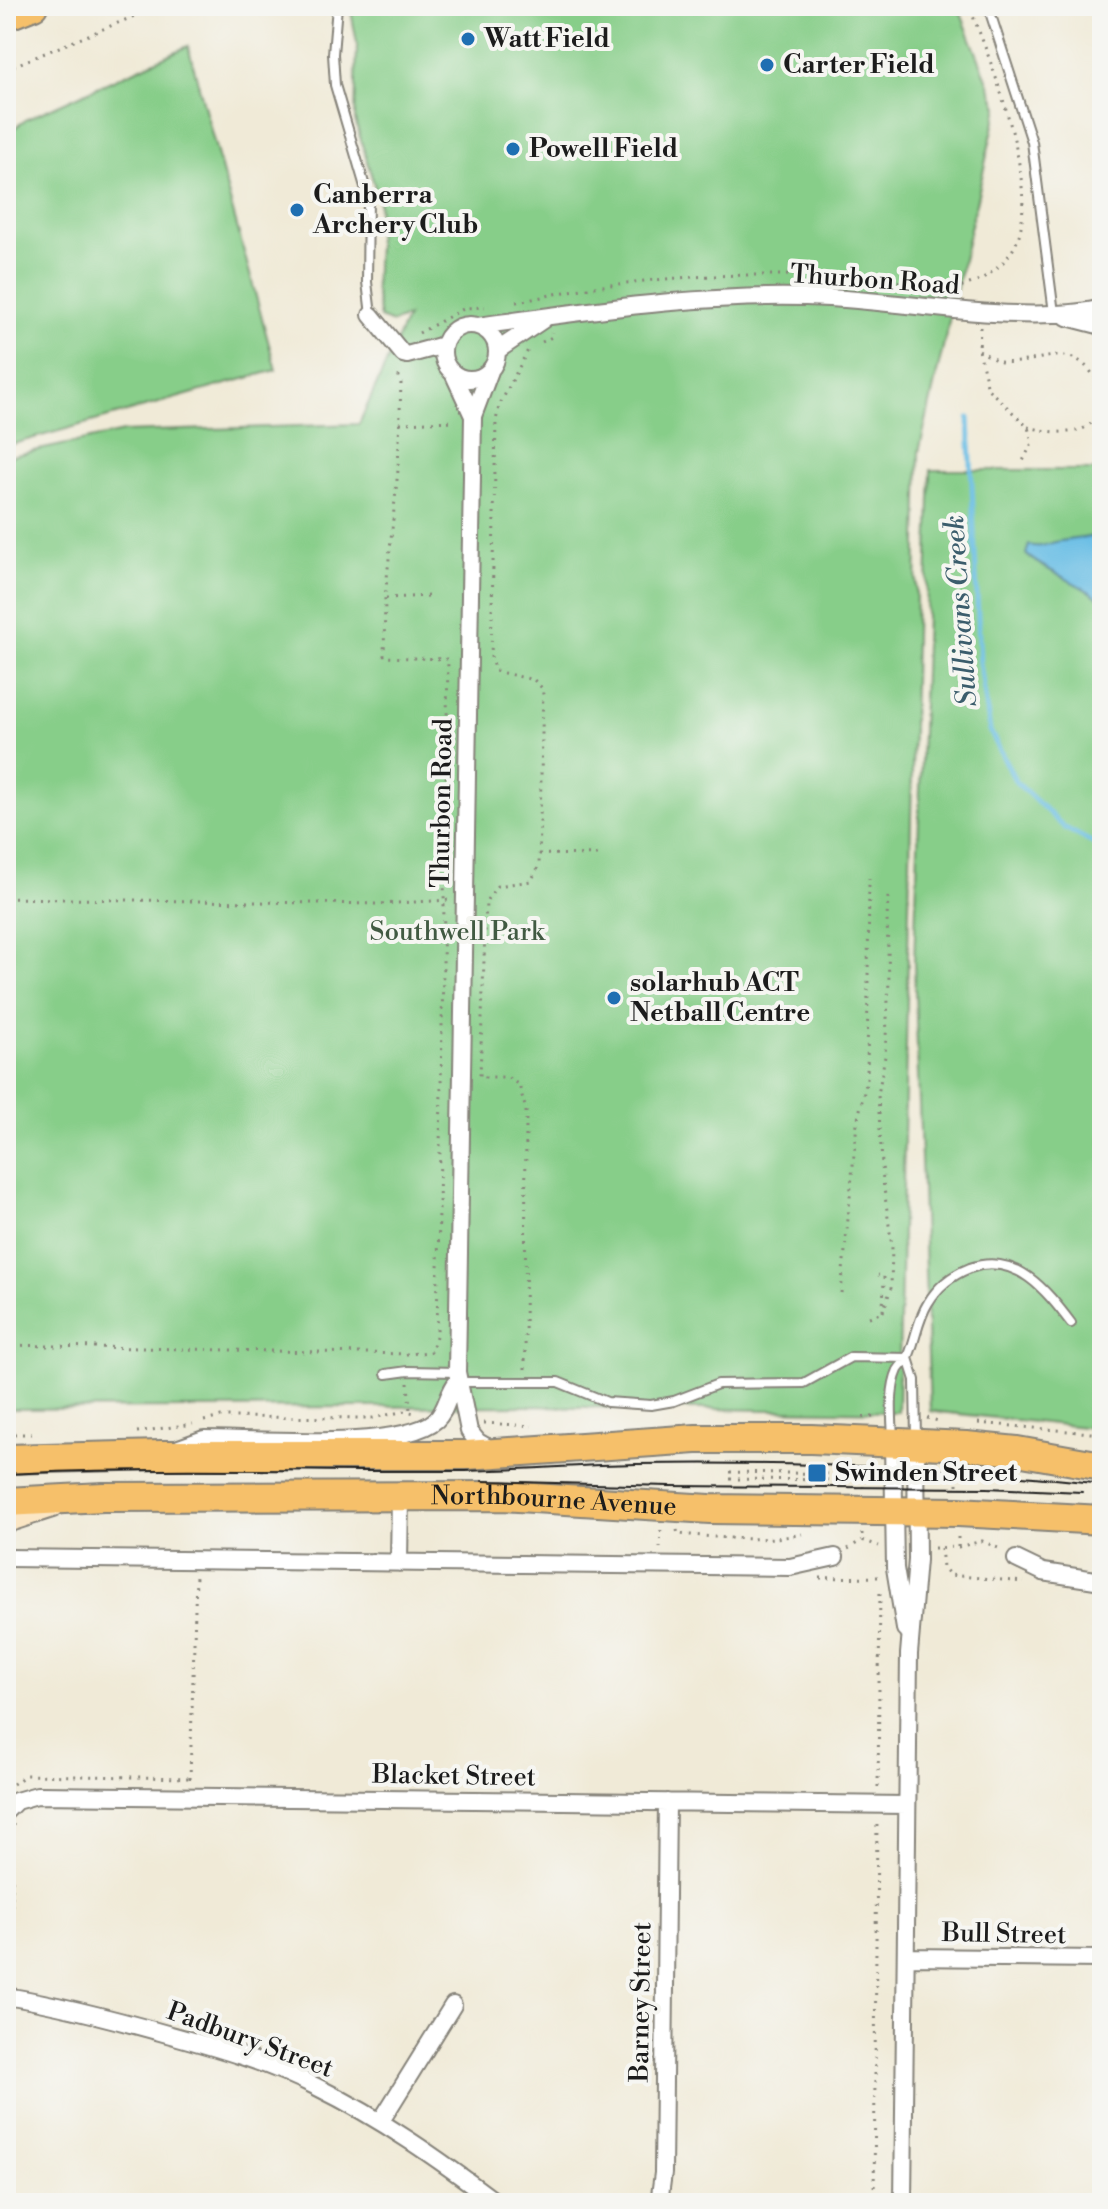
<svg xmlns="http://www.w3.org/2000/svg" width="1108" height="2209" font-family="'Libre Bodoni',serif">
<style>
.green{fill:#87ce89;stroke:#527552;stroke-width:2}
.water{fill:#69bee5;stroke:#426d80;stroke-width:2}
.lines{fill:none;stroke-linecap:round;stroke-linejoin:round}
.stream{stroke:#69bee5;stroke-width:5}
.service-casing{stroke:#86837a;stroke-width:12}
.minor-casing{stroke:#86837a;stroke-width:20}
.secondary-casing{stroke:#86837a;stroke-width:28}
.primary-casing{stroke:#86837a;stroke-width:30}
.trunk-casing{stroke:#86837a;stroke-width:32}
.path{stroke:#86837a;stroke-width:3;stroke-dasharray:2 6;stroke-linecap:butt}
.service{stroke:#fff;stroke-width:8}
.minor{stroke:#fff;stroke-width:16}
.secondary{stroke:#fbe6c4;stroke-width:24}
.primary{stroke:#f6c06b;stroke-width:26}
.trunk{stroke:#f6c06b;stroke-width:28}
.tram{stroke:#1c1c1c;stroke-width:2}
.poi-dot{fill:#1f6fb2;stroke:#f6f6f2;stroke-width:3}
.labels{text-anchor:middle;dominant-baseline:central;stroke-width:8;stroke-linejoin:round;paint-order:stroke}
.poi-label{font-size:26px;font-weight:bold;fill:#1c1c1c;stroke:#f6f6f2;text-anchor:start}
.street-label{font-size:26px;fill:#1c1c1c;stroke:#f6f6f2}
.park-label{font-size:26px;fill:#415a42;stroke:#f6f6f2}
.water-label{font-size:28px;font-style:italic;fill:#3b5d6c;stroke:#f6f6f2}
</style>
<rect width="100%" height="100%" fill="#f6f6f2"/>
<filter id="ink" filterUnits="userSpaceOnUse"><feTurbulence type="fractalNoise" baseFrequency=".0125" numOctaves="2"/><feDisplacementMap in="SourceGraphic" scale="16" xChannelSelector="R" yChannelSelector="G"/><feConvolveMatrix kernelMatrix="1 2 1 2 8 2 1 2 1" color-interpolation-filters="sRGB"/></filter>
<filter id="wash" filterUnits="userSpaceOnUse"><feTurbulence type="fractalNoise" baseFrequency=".006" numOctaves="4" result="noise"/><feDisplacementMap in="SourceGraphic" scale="32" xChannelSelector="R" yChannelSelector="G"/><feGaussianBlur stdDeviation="1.8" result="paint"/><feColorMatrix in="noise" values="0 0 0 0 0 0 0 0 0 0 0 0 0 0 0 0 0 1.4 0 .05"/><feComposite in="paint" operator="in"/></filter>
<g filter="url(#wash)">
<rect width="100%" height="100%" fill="#f0ead7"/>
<path class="green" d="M350,6H958L998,107L919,452L898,1412L524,1406L6,1409V457L123,432L359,424L407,317L392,323L380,318L375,289L379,201L355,120L357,43Z
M188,46L276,370L6,446V134L27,119Z
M931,470H1102V1429L930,1411L914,963Z"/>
<path class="water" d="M1093,536L1102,537V600C1084,585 1037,567 1026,554L1029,545C1043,549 1047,543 1060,541C1072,539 1081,539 1093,536Z"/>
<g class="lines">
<path class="stream" d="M969,418L980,663L990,731L1016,782L1065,828L1102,848"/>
</g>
</g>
<g filter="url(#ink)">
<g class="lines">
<defs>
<path id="service" d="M337,6L333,54L335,85L368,197L367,282L371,315
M988,6L1032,142L1054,313
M908,1358L915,1380L916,1440
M386,1374L408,1371L457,1372
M457,1382H558L607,1402L651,1405L674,1401L718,1384L804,1383L851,1357L908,1358
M893,1438C892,1417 889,1390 898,1370C901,1365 906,1361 909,1355C916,1338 918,1319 928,1303C938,1286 952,1275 970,1268C1016,1252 1046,1290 1071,1323"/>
<path id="minor" d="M371,315L403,354L407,355L444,345
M1067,317L1102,326
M443 352a27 27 0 1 1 54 0a27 27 0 1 1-54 0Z
M478,326C594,310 711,292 829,298C904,302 979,317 1054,314C1070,314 1086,311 1102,309
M498,350L544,319
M490,371L473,416L457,1372L469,1431L478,1442L494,1451
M454,375L473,416
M893,1442L895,1568L905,1629
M179,1448L204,1439C255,1439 400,1451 436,1420C447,1410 447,1394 457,1382
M6,1558L790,1567L835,1557
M1016,1559L1043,1572L1102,1581
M399,1563L400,1496
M6,1811L16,1801L37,1795L907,1805
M906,1957L1102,1959
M6,1996C61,2005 114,2019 167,2034C218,2048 270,2063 317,2087C382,2119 440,2160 497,2203
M381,2121L453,2005
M659,2203L663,2173L667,1802
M903,2203L909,1654L917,1560L916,1443"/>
<path id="secondary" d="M6,1520L52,1505"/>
<path id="primary" d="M6,17L34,6"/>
<g id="trunk">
<path d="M6,1459L161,1455H467L696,1439H811L966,1446L1017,1451L1102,1466"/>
<path id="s1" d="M6,1502L103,1497L502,1496L710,1509L958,1512L1102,1520"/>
</g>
</defs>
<use href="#service" class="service-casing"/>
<use href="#minor" class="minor-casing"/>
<use href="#secondary" class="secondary-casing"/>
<use href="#primary" class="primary-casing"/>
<use href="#trunk" class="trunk-casing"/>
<path class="path" d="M6,69L159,6
M516,302C536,299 556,293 576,290C643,279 713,274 782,275C816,276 851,277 885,280C908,282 934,289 957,287C979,284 1000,269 1012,251C1046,198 991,61 969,6
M980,327L979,350L988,389L1028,427L1032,443L1021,465
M419,333L465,308L485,307
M542,342L552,337V332
M979,350C986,354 994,360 1001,362C1034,367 1069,338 1093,375C1101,385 1101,398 1098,410C1091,441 1049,432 1028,427
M400,423L456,421
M386,598L430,596
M539,854L598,855
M6,898L379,904L450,900
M841,1293L857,1123L867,1079L869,878
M883,1312L891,1288L892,1247L883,1181L878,1095L885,1056L889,981L887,919L888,896
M869,1317L883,1312L884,1276L878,1275
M6,1345L407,1354L431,1352L437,1333L448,659L384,657L385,598L398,470L401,383L397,370
M525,1369L526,1110L519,1085L507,1077H480L486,901L497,886L531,881L539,866L543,689L534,680L495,671L491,659L496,421L499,406L528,350
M408,1383L410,1411
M863,1417H879
M927,1418L942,1422
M204,1421L221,1417L373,1418L405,1411L415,1413
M484,1423L532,1426
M978,1423L1102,1434
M137,1432L193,1424
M6,1434H38
M848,1461L847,1477L863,1478V1490
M940,1466L941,1478L957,1479V1490
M730,1472L847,1474
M730,1479L847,1480V1477
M677,1530L678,1534C719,1537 762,1543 802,1534
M862,1533V1540L879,1546
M958,1547L982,1541L1003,1550
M660,1548L661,1527
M934,1548L958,1547V1534
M941,1548L943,1567L950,1575L1024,1582
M848,1549L862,1540
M820,1578L880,1577
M190,1779L196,1575
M13,1784L26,1775L190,1778
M878,1787L880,1587
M13,1824L11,1971L16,1982
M874,2203L877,1819"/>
<use href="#service" class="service"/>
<use href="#minor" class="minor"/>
<use href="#secondary" class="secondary"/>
<use href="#primary" class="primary"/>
<use href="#trunk" class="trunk"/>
<path class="tram" d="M6,1474C158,1466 309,1472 460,1471C519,1470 578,1465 636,1464C792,1462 947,1466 1102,1484
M482,1481L669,1486L987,1488L1082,1492"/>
</g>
</g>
<g class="poi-dot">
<circle cx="468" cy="39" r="8"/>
<circle cx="767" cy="65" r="8"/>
<circle cx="513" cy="149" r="8"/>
<circle cx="297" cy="210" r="8"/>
<circle cx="614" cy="998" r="8"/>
<rect x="807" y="1463" width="20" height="20" rx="4"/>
</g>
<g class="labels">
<g class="poi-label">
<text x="484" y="39">Watt Field</text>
<text x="783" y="65">Carter Field</text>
<text x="529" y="149">Powell Field</text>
<text x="313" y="195">Canberra<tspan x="313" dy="30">Archery Club</tspan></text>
<text x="630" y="983">solarhub ACT<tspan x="630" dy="30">Netball Centre</tspan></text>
<text x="835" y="1473">Swinden Street</text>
</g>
<g class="street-label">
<text transform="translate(875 280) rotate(4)">Thurbon Road</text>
<text transform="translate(442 803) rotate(-89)">Thurbon Road</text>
<text stroke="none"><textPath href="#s1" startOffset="548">Northbourne Avenue</textPath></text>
<text transform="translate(454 1776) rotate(1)">Blacket Street</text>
<text transform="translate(1004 1934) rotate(1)">Bull Street</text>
<text transform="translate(641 2002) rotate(-89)">Barney Street</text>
<text transform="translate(250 2040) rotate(20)">Padbury Street</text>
</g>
<g class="park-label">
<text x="457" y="932">Southwell Park</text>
</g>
<g class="water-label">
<text transform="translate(961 611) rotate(-94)">Sullivans Creek</text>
</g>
</g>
<rect width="1108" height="2209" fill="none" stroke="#f6f6f2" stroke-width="32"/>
</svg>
